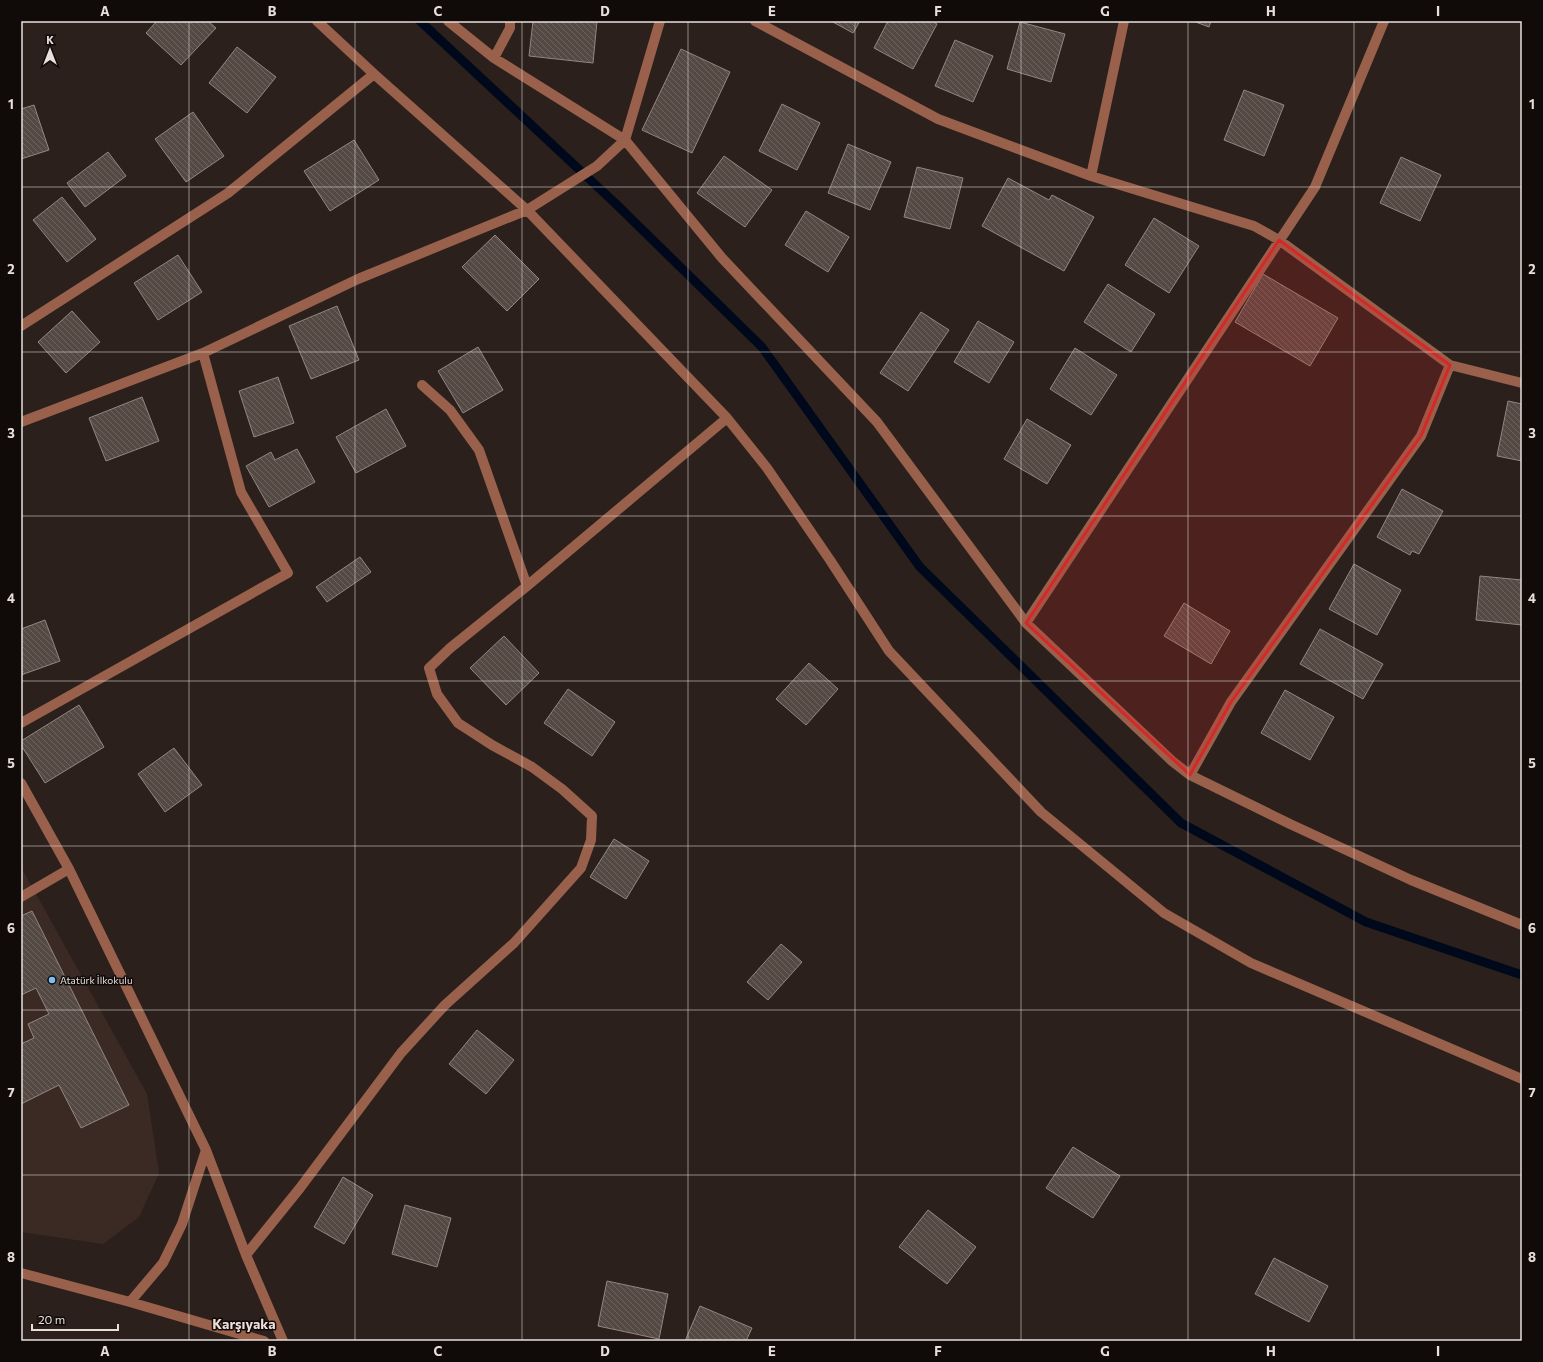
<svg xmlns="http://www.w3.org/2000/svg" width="1543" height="1362" font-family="Commissioner,sans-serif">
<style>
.built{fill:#3b2a24}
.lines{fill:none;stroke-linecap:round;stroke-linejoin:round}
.stream{stroke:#00091b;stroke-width:9}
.building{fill:url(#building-back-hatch);stroke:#938681}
.minor{stroke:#99604b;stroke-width:10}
.marked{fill:#d62828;fill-opacity:0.2;stroke:#d62828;stroke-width:3;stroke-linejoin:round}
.grid{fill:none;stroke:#e7dfdc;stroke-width:1;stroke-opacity:0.55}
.poi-dot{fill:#7dbef9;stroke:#100b09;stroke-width:1.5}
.labels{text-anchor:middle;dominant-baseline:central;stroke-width:3;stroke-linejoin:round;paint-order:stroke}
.poi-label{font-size:10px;fill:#e7dfdc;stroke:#100b09;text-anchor:start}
.district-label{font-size:14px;font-weight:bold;fill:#eedfda;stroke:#100b09}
.neatline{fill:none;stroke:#e7dfdc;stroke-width:1.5}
.grid-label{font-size:13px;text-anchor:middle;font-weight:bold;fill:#e7dfdc}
</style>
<defs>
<pattern id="building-back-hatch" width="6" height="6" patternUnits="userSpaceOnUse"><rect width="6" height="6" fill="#554944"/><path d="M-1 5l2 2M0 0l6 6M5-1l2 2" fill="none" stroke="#6d635e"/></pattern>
</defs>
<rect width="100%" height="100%" fill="#2b201c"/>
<path class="built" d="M21,867L147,1094L159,1173L139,1217L103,1244L21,1232Z"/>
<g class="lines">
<path class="stream" d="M420,21L615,203L762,347L920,567L1181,823L1366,922L1522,975"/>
</g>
<path class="building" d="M157,21H208L216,28L181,65L146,33Z
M533,21H597L593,63L529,56Z
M831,21H860L853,33Z
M888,21H932L937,24L913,69L874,48Z
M1193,21H1211L1209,27Z
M1020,22L1065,34L1051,82L1007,69Z
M955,40L993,56L973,102L935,86Z
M237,47L276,77L247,113L209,83Z
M681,49L730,72L692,153L642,130Z
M1244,90L1284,105L1264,156L1224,140Z
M782,104L820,123L797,170L759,151Z
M34,105L49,150L21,159V109Z
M193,112L224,156L186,182L155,139Z
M354,140L379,180L330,211L304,171Z
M848,144L891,162L870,210L828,193Z
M108,152L126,176L85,207L67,183Z
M724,156L772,190L745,227L697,193Z
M1401,157L1441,175L1420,221L1380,203Z
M917,167L963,178L950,229L904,217Z
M1008,178L1049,200L1052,195L1094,217L1064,271L982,226Z
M62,197L96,239L67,262L33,220Z
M806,211L849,237L828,272L785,245Z
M1154,218L1199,246L1169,293L1125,265Z
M495,235L539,279L507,311L462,267Z
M178,255L202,292L158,320L134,283Z
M1263,274L1338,318L1310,366L1235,322Z
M1108,284L1155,314L1131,352L1084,322Z
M337,306L359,360L311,379L289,326Z
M72,311L100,342L66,373L38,342Z
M921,312L949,330L908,391L880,373Z
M978,321L1014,342L989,383L954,362Z
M478,347L503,390L463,413L438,371Z
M1075,348L1117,375L1091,415L1050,389Z
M278,377L294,423L254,437L239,391Z
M142,397L159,441L106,461L89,418Z
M1508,401L1522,404V461L1497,456Z
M386,409L406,446L356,473L336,437Z
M1027,419L1071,445L1047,484L1004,459Z
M297,449L315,482L269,507L246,466L271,452L275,460Z
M1402,489L1443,511L1419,554L1412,551L1410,555L1377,537Z
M360,557L371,572L327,602L316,587Z
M1354,564L1401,590L1377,635L1329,609Z
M1480,576L1522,580V625L1476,620Z
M1184,603L1230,631L1211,664L1164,636Z
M45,620L60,661L21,675V629Z
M1320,629L1383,664L1363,699L1300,664Z
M504,636L539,673L506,705L470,668Z
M809,663L838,689L806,725L776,699Z
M568,689L615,722L592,756L544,723Z
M1285,690L1334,717L1310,760L1261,733Z
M79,705L104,747L45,783L21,745V741Z
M174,748L202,785L165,812L138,774Z
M614,839L649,861L626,899L590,877Z
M32,911L129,1105L81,1128L59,1085L21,1104V1044L34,1038L28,1024L49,1014L36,988L21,995V916Z
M781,944L802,962L768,1000L747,982Z
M477,1030L514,1060L486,1094L449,1064Z
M1073,1147L1120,1176L1093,1218L1046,1188Z
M343,1177L373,1195L344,1244L314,1227Z
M405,1205L451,1218L437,1267L392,1254Z
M928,1210L976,1247L947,1284L899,1247Z
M1274,1258L1328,1286L1309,1322L1255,1294Z
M607,1281L668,1294L659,1339L598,1326Z
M700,1306L752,1328L746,1341H685Z"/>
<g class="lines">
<path class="minor" d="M317,21L374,74L527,210L727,418L767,468L830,560L889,651L1041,812L1164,913L1251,963L1522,1079
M448,21L494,58L625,140L722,258L877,422L1026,623L1172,761L1190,775L1290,824L1411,880L1522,925
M755,21L938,119L1091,176L1254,226L1279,240L1450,365L1522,383
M494,58L510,28V21
M1091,176L1124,21
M21,326L228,193L374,74
M422,385L450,410L479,450L527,586
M21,422L203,353L358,279L527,210L597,166L625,140L660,21
M1026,623L1315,187L1384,21
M21,723L288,573L241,492L203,353
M1190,775L1231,702L1421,436L1450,365
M21,783L69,869L206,1150L246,1255L283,1341
M21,897L69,869
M246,1255L300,1188L401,1053L445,1005L514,943L581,868L591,840L592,816L562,789L532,767L492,745L458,723L437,694L429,668L449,649L527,586L727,418
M21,1273L130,1302L264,1341
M130,1302L163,1263L182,1224L206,1150"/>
</g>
<path class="marked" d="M1279,240L1450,365L1421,436L1231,702L1190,775L1026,623Z"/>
<path class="grid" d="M189,21V1341M355,21V1341M522,21V1341M688,21V1341M855,21V1341M1021,21V1341M1188,21V1341M1354,21V1341M21,187H1522M21,352H1522M21,516H1522M21,681H1522M21,846H1522M21,1010H1522M21,1175H1522"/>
<circle class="poi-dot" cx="52" cy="980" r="4"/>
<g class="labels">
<g class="poi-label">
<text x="60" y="980">Atatürk İlkokulu</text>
</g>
<g class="district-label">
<text x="244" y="1323">Karşıyaka</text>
</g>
</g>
<rect width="1543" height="1362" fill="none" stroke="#100b09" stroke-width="44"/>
<g transform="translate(50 50)" stroke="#100b09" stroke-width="3" paint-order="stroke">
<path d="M0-3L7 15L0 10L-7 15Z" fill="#e7dfdc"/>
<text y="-6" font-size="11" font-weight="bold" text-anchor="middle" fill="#e7dfdc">K</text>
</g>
<path d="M32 1324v6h86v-6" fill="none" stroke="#e7dfdc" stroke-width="2"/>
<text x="38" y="1324" font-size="12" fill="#e7dfdc" stroke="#100b09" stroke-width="3" paint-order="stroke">20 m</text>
<rect x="22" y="22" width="1499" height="1318" class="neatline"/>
<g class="grid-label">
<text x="105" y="16">A</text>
<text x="272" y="16">B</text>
<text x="438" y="16">C</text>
<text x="605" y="16">D</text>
<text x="772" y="16">E</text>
<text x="938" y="16">F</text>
<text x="1105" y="16">G</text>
<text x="1271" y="16">H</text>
<text x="1438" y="16">I</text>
<text x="11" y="109">1</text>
<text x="1532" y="109">1</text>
<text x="11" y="274">2</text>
<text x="1532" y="274">2</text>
<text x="11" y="438">3</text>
<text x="1532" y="438">3</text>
<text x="11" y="603">4</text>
<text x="1532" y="603">4</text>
<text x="11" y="768">5</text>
<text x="1532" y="768">5</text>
<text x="11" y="933">6</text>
<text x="1532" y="933">6</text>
<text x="11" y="1097">7</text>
<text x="1532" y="1097">7</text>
<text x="11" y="1262">8</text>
<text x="1532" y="1262">8</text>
<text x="105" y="1356">A</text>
<text x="272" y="1356">B</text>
<text x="438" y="1356">C</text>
<text x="605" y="1356">D</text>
<text x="772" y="1356">E</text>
<text x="938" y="1356">F</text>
<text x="1105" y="1356">G</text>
<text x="1271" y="1356">H</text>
<text x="1438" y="1356">I</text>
</g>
</svg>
